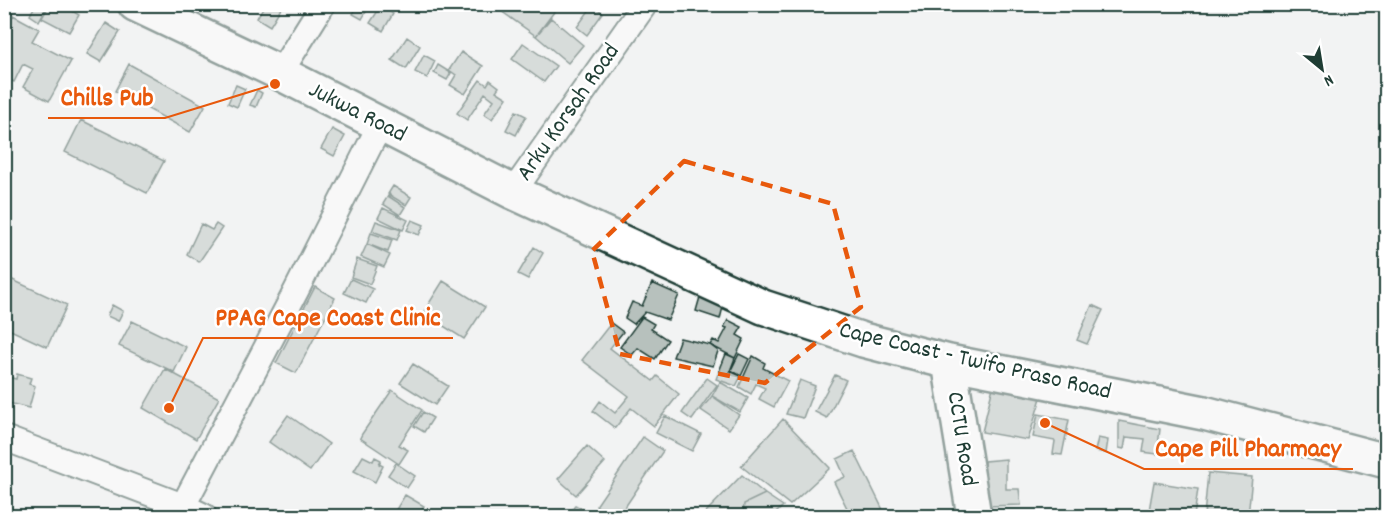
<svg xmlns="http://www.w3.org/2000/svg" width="1391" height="521" font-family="Dekko,sans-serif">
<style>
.building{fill:#b7c1bd;stroke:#1f3d34;stroke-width:1.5}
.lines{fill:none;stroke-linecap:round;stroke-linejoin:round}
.street-casing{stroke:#1f3d34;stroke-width:28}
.secondary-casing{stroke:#1f3d34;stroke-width:38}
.street{stroke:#fff;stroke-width:24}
.secondary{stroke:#fff;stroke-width:33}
.marked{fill:none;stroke:#e8590c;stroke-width:4.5;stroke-dasharray:12 8;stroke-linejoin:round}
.labels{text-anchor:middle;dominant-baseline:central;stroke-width:5;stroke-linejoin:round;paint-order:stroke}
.street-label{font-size:24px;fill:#1f3d34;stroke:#fff}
.leader{fill:none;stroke:#e8590c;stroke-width:2}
.callout-dot{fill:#e8590c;stroke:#fff;stroke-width:2}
.callout-label{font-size:26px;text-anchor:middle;font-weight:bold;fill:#e8590c;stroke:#fff;stroke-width:5;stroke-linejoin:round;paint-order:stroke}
</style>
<rect width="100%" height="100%" fill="#f2f3f3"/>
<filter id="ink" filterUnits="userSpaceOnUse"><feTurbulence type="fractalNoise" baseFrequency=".0167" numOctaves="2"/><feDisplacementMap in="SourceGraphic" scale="12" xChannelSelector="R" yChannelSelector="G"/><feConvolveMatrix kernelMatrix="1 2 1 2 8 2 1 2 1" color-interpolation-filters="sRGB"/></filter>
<g filter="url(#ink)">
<path class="building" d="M36,4H48L39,21L30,15Z
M50,4H61L79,15L69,32L42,18Z
M265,4L282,6L270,26L257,18Z
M495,4H560L536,36L494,6Z
M593,5L603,13L587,35L577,27Z
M381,6L393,14L383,31L370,23Z
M357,7L366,12L362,19L353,14Z
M13,15L39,29L32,41L71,61L49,101L23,87L33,69L23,64L14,82L4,77V31Z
M551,18L583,45L568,63L536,36Z
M106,23L120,32L101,62L87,54Z
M407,37L420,46L406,69L392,60Z
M523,43L556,66L544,82L512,59Z
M461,52L483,66L465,94L450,85L456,75L449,70Z
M424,55L435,61L427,78L415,72Z
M129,64L205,106L190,132L115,91Z
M438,65L451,73L447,80L434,73Z
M480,80L487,85L490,80L499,87L496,91L507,98L492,119L484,114L494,100L485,93L467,120L457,113Z
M236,85L245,89L237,107L228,103Z
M257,90L262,93L256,107L250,105Z
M516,111L526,116L516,135L506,130Z
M81,120L164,161L147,193L65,152Z
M332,129L345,136L334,156L321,149Z
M393,186L411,197L406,205L388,194Z
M388,196L405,207L400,215L383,204Z
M383,208L408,220L403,230L378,218Z
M412,220L424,225L419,235L407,230Z
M376,221L401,230L397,240L372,231Z
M201,224L212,230L216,224L222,228L199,262L187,254Z
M371,233L392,240L388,252L367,244Z
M367,244L390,255L384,267L361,257Z
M534,247L543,253L528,279L518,274Z
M357,259L377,266L370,284L351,277Z
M4,276L67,305L47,347L4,327Z
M351,279L373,289L366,303L344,293Z
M443,281L485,307L464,339L423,313Z
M652,283L679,295L668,320L645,312L634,324L625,318L632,302L642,306Z
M315,287L335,298L296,373L276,363Z
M700,297L724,303L720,319L696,311Z
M112,305L123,311L118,321L107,316Z
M1092,305L1103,310L1087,344L1077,340Z
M642,317L654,324L651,329L668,340L655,359L638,348L632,355L620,347Z
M728,320L742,327L737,335L744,339L735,358L710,345L713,340L719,343L727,328L724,327Z
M132,321L186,347L174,372L119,346Z
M611,323L623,332L610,348L653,381L657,376L679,394L654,426L631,408L615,428L593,411L600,401L615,413L629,396L582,360Z
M680,338L710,345L718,351L713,366L673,357Z
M726,354L735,358L730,371L741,376L736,386L716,379Z
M739,354L749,359L741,376L731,370Z
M753,356L765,363L763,368L788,381L774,407L759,399L765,388L756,384L751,394L739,387Z
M413,364L448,386L435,405L400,383Z
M165,369L219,398L196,439L143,408Z
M17,374L31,378L29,384L35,386L29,408L4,402V376L16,379Z
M835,375L846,380L827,418L815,412Z
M707,378L717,385L692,420L682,413Z
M800,380L815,386L803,418L786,414Z
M720,382L748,398L740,412L712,396Z
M1015,384L1045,385L1028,440L982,432L993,387L1013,392Z
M392,390L422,410L399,445L408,450L399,464L360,438L362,434Z
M712,396L739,415L729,429L701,410Z
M423,412L433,418L424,432L414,426Z
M1038,414L1069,420L1062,455L1053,454L1055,441L1033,437Z
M288,415L329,444L310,471L269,442Z
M665,416L701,434L692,451L656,433Z
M783,419L830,468L790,505L741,466Z
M1119,421L1160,429L1157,454L1143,452L1145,439L1126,437L1124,449L1119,448Z
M643,437L663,451L619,516H612L596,506Z
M1098,438L1108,440L1106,453L1095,451Z
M587,446L605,462L576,495L558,479Z
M854,451L886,516H851L834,482L845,477L837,459Z
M363,456L373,461L375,457L381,460L379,464L383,466L375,482L354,471Z
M1006,459V489H1019L1021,505L987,506L984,461Z
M396,463L415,476L407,488L388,475Z
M1208,473L1252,477L1248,516H1204Z
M742,475L765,494L744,504L743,516H702Z
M1154,482L1198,489L1194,516H1148Z
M765,494L783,506L773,516H743L744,504Z
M405,495L424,506L418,516H392Z
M575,505L596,516H573L570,515Z"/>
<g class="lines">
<defs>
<path id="street" d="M280,73L323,4
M513,192L645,4
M4,438L183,506L204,516
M183,506L296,291L380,125"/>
<path id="secondary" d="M135,4L280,73L513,192L763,307L863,340L949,362L1204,413L1386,461
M949,362L974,516"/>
</defs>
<use href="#street" class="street-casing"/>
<use href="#secondary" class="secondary-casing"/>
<use href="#street" class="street"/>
<use href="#secondary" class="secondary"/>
</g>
</g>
<path d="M0 0H1391V521H0ZM684,161L833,204L861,307L765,383L620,354L592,251Z" fill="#f2f3f3" fill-opacity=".55" fill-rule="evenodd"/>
<path class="marked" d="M684,161L833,204L861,307L765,383L620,354L592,251Z"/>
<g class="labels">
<g class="street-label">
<text transform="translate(357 113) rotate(27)">Jukwa Road</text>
<text transform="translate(569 113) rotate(-55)">Arku Korsah Road</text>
<text transform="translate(975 362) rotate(13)">Cape Coast - Twifo Praso Road</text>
<text transform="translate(961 439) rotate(81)">CCTU Road</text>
</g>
</g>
<path class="leader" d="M275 84L165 118H48M169 408L203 338H453M1045 423L1144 469H1353"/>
<g class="callout-dot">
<circle cx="275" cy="84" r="6"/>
<circle cx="169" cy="408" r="6"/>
<circle cx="1045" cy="423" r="6"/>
</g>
<g class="callout-label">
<text x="107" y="105">Chills Pub</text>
<text x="328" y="325">PPAG Cape Coast Clinic</text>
<text x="1248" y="456">Cape Pill Pharmacy</text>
</g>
<rect width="1391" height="521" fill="none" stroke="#fff" stroke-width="24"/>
<rect x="12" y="12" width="1367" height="497" fill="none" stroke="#1f3d34" stroke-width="2" filter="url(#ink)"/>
<g transform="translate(1322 69) rotate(150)" stroke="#ffffff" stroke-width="4.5" paint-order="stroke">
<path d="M0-4.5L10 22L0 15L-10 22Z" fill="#1f3d34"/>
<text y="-9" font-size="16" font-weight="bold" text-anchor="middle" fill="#1f3d34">N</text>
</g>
</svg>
